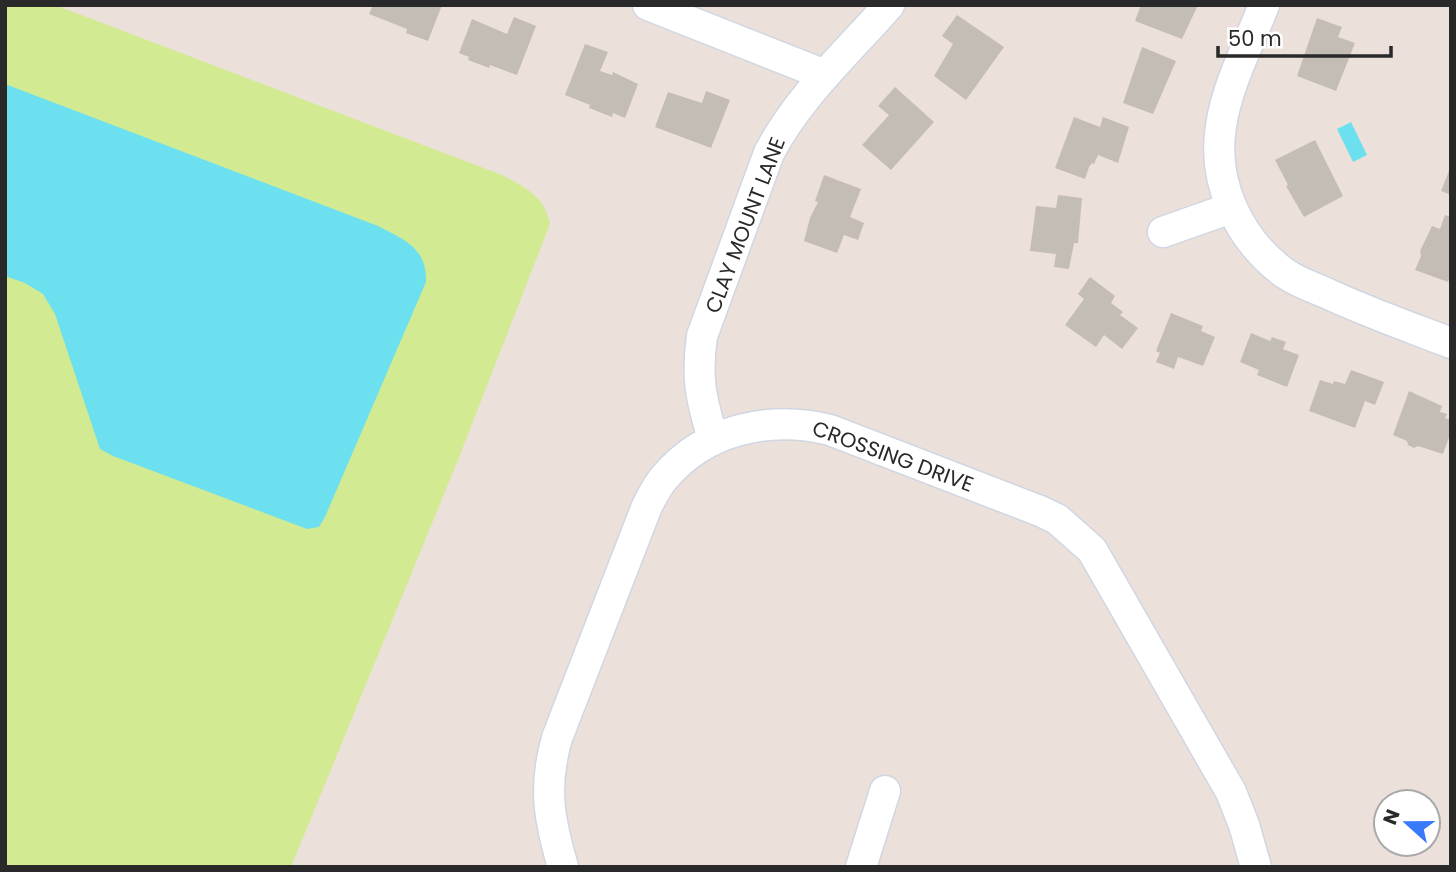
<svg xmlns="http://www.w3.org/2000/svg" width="1456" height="872" font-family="Poppins,sans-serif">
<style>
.pitch{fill:#d2ea92}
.water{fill:#6ce0ef}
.building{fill:#c4bdb6}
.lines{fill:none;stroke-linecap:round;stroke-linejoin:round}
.minor-casing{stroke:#d0d6e2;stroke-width:33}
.minor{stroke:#fff;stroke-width:30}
.labels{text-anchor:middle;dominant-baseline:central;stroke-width:5;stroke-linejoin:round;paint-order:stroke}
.street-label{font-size:21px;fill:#292929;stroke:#fff}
</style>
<rect width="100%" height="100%" fill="#ebe1da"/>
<path class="pitch" d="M5,5H55L502,175C526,188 544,195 550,224L458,460L291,867H5Z"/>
<path class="water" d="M5,84L378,226C405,240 427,248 426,282L325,517L319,527L307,529L113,456L100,449L55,314L43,294L25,283L5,276Z
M1351,122L1367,155L1353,162L1337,129Z"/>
<path class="building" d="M373,5H442L428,41L406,33L407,29L369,14Z
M1141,5H1198L1182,39L1135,21Z
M957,15L1004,47L966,100L934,76L953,44L942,36Z
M514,17L536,26L517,75L490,65L489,68L468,60L469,57L459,53L472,19L507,34Z
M1317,18L1342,27L1338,37L1355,43L1336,91L1297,76Z
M585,44L608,52L600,71L612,75L613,72L638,84L625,118L613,113L612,117L589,108L590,105L565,95Z
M1142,47L1176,61L1153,114L1123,103Z
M895,87L934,122L891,170L862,145L889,115L878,106Z
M706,91L730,100L711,148L655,127L668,92L702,103Z
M1074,117L1100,127L1103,117L1129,127L1118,163L1098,155L1094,164L1092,163L1089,167L1085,179L1055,168Z
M1315,140L1343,196L1304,217L1286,186L1288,185L1275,160Z
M1451,166V195L1441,191Z
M824,175L861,189L850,217L864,223L858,240L844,235L837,253L804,241L810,218L818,202L815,201Z
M1058,195L1082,198L1078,243H1074L1069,269L1054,267L1056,254L1030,251L1036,206L1056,208Z
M1445,215L1451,217V274L1448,282L1415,270L1421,256L1420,251L1432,226L1440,229Z
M1090,277L1115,296L1111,303L1123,312L1120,315L1138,328L1122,349L1104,335L1096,347L1065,325L1084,299L1078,294Z
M1171,313L1203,326L1201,331L1215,337L1203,366L1178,357L1174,369L1156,362L1160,353L1156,351Z
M1251,333L1270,341L1272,337L1286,342L1283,349L1299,355L1287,387L1257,375L1259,370L1240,362Z
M1351,370L1384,382L1375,405L1365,401L1355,428L1309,411L1320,380L1333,384L1334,381L1345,384Z
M1409,391L1442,406L1440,412L1447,414L1445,418L1451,420V432L1443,454L1418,446L1414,448L1408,445L1407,441L1393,435Z"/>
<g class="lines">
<defs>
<path id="minor" d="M648,5L825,75
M1264,5C1249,44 1227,85 1221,126C1212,182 1238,238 1283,272C1295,281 1312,287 1326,293C1367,312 1409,327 1451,343
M1163,232L1231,208
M713,439C701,399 696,378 702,336L769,153C798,97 847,53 889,5
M563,867C549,819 543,787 557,738L647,506C652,497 657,486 664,478C705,429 770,415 830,430L1040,511L1057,519L1092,550L1231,792L1244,825L1256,867
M861,867L885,791"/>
</defs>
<use href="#minor" class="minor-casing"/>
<use href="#minor" class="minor"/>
</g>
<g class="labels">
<g class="street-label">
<text transform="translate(745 225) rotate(-69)">CLAY MOUNT LANE</text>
<text transform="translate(893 456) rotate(20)">CROSSING DRIVE</text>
</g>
</g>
<rect width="1456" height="872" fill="none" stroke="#292929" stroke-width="14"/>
<g transform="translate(1407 823) rotate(291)"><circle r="33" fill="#ffffff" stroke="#a9a9a9" stroke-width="2"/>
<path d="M0-5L12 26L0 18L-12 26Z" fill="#387afa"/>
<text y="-10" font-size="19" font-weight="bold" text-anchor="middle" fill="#292929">N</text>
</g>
<path d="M1218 46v10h173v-10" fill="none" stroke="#292929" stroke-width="3.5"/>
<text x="1228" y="46" font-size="21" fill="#292929" stroke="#ffffff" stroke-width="5" paint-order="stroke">50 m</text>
</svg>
